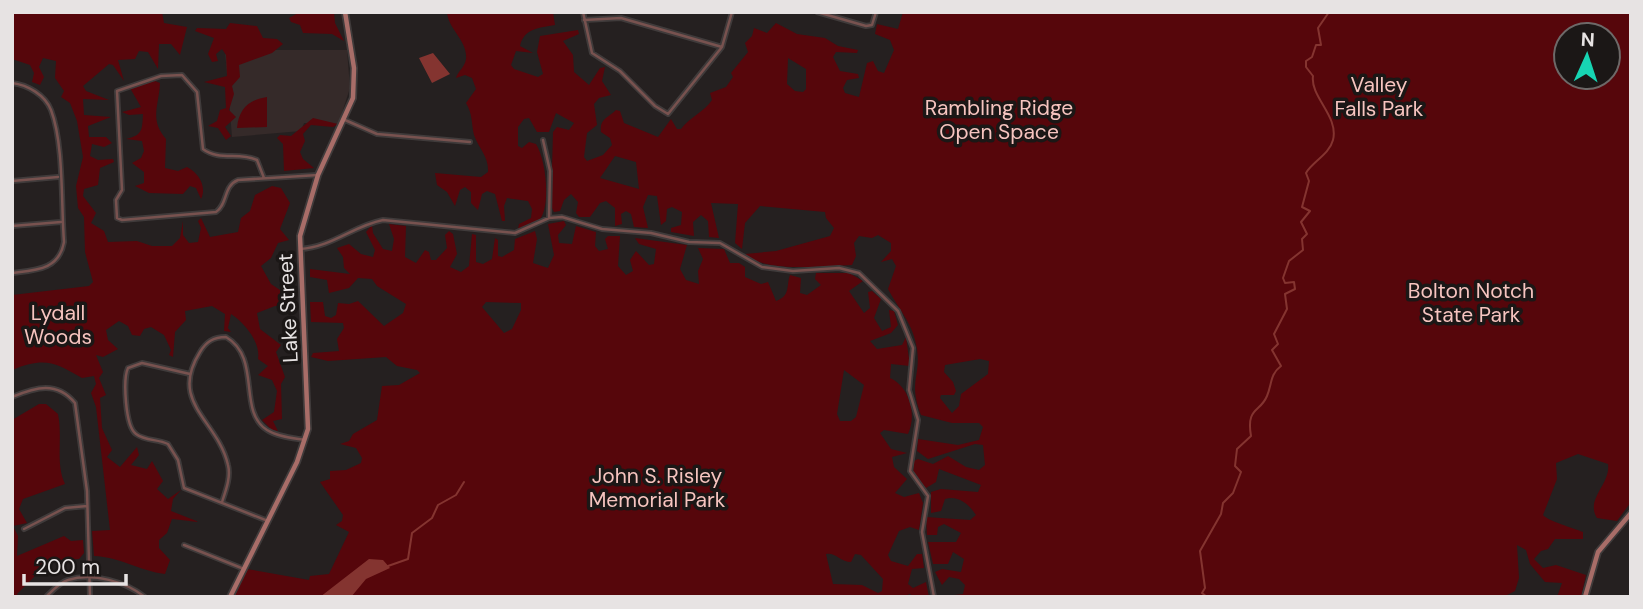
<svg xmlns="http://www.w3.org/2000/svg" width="1643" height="609" font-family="'DM Sans',sans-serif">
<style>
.built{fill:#352a29}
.green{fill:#56060b;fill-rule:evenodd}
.water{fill:#843430}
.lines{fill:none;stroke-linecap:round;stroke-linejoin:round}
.stream{stroke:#843430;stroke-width:2}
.street-casing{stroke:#403b3b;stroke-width:6}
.secondary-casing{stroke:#403b3b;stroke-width:8}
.street{stroke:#78524f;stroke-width:2.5}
.secondary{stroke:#a86d68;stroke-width:4.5}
.labels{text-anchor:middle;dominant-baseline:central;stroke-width:7;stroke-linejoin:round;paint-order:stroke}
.park-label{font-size:21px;fill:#f6c4bf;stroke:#1b1716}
.street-label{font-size:21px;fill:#e7e3e3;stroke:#1b1716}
</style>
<rect width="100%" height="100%" fill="#252020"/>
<path class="built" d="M225,50H347L350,88L338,125L304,123L301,131L232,137Z"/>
<path class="green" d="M12,12H162L164,23L187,27L180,55L171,44H159L158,69L148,52L139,51L135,59L118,60L124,81L113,65L109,64L83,86L86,91L109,100L83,99L84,115L111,117L88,126L89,137H106L112,143L104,147L92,144L90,156L98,160L113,159L114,162L100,168L98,185L84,189L83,196L96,213L91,223L104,231L108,242L137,241L152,246H172L180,238L183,221V235L189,243L198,242L201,228L198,221L201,218L210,237L238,232L241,218L250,211L255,195L272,186L281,188L290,203L280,229L289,240L278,243L271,258L261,266L271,284L286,294L287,302L292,306H275L257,313L260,329L281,345L276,352L285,377L281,384L282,419L273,421L278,431L272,430L262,420L274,412L277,391L272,380L258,375L268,366L258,359C261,343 245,323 231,314L228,328L231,332L224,331L225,314L212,306L185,311L186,320L175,332L173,357L169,355L171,350L164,335L151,327L144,329L140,336L132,335L128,326L119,321L106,330L108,340L118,349L103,357L96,355L103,372L99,378L106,395L100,398L102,428L112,450L107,457L120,467L137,447L139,455L131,465L147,469L152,461L163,481L157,489L168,499L181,490L173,499L171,511L199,522L172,519L167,533L159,540V548L170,560L165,574C140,571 120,557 94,556L92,531L110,530L96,407L91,393L96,384L94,376L82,378C54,362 45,357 12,370V295L89,286L93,282L85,252L84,217L78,208L76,186L83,157L77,121L70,103L61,97L64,91L55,78L56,61L43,58L39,67L44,77L40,85L32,82L34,73L30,65L12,59Z
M300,12H334L335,23L344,41L332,34L303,33L300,25L291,22L289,18Z
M447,12H553L555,25C539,28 524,28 520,46L533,53L516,51L511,65L514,69L538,77L543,74L537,52L540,36L578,30L579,34L563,41L573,55L574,72L589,85L600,68L605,67L602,81L611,95L599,98L594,104L597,125L587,133L584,157L587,161L603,155L612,145L610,138L601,132C599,119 608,118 616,110L620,111L624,123L658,137L671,119L677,129H681C690,117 704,112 712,100L710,93L726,87L733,77L731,73L748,52L745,43L752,36L754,28L767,33L776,23L797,34L825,38L838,46L858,50L857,53L836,52L833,57L840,71L858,74L859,78L847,80L843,88L845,93L859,97L867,63L873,61L878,71L884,73L894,50L890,40L875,34L877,24L898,29L903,12H1631V502L1617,521L1597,518C1585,499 1611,484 1608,464L1578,454L1556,463L1557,479L1543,515C1548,521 1573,528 1583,532V539H1555L1548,549L1541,551L1534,559L1543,568L1556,565L1586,575L1581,597H1557L1562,583L1545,582L1530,564L1526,550L1517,545L1519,578L1515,591L1505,596L939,597L963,594L965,585L959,579L949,577L942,585L935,572L942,569L961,572L964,559L953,552L948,564H933L928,542H956L961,533L944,524L938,527L937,535H927L926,517L970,520L976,515C969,504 958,495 945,499L941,511L931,513V492L941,489L978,492L981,485L939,469L936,482L926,488L913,474L914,461L918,459L933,464L948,456L966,467L979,470L985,465L983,445L975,444L928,459L917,451L918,439L958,445L979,440L983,427L979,423H952L921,415C908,382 921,377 917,349C913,323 899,310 888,289L896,266L892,259L881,262L891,251V243L878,235L872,238L859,236L854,243L856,256L852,265C825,266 764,273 745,254L776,251L830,236L834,228L826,218L825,212L760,206L745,223L742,249L735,243L738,204L711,203L719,238L709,237L708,221L701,215L693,222L694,236L671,232V228L681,225L682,212L672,207L667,209L666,221L661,225L657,196L648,195L643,207L648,228L634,227L631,214L626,211L621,214L622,224L615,226V208L606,201L600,203L590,217H579L576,213L578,202L571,194L564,200L560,211L554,212L551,206L553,132L557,127L569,130L574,123L556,113L549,132H537L529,118L524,119L518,127V146L522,148L529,142L536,144C546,159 551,205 540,219L518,229L519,224L531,218L532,209L528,201L507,198L504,206L505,221H502L495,194L487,191L482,194L478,210L471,203V192L465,187L460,190L455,206L447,192L437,185L435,173L481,177L488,172C489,157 479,149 474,135C471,122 473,115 466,103L476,89L472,78L465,75L456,78C458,71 465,67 466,59C468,41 448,29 447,12ZM1566,35H1608V77H1566ZM788,58L806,69V89L803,92L795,91L787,84ZM615,156L636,162L639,189L600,178ZM980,359L989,361L988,374L961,394L959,406L952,413L940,398L941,395H954L956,391L953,382L944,372L945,365Z
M230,23L257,26L263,38L277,39L283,44L272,53L239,65L240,77L232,86L234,94L229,110L236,117L225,127L231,136L226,140L218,128L208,126L217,121L220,110L226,108L225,87L204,82L227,76L226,55L222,49L216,54L218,61L212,62L208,54L214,38L195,31L197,28L226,29Z
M155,81L160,83C159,106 149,119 166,139L165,168L178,171L187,167C199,173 207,187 201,199L196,188L190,186L183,194L149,193L135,186L144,183V172L132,163L141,158L144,151L142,141L126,139C143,135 142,130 143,114L129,115L122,112L141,107L130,88Z
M267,97V127L237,128C239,109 248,100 267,97Z
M313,118L338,124L333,127L311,125L303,134L305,141L300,152L303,159L314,168L284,171L283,144L277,138L280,135L291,136Z
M564,221L566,225L558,235L559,243L572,244L576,226L596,232L595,246L599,251L608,249L605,239L608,236H620L618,266L626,275L633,271L630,260L636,251L649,265L654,264L656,249L639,244L635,238L687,245L680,269L686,280L699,284L698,271L703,259L698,248L724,249L730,263H739L745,267V277L761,284L768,282L776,301C791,296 786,285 790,275L801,278L800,293L807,295L821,285L815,279L816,273H849L863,281L849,291L864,313L870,308L868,292L872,291L881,299L874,318L882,331L891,327L889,310L894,311L898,325L891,333L870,341L877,349L902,345L906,337L910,366L891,364L890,378C910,387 917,415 908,434L884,430L880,433L891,449L907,453L892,457L894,467L907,479L895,493L904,497L919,493L923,503L919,530L910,527L899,531L888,555L891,561L908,566L917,554H922L924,568L912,569L908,584L913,588L926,582L929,597H914L910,594L902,597H233L247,569L309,580L310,576L329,574L349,532L336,525L342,521L343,515L320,482L330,479V471L346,470L361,463L362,458L356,448L340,444L349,441L353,434L377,420L382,386L399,385L420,373L417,370L397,366L386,357L328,361L311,357L313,353L339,351L337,339L344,328L343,323L311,322L310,302H323L325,316L331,318L336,315L338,303L349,304L358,301L384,326L403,313L406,304L377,286L372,279L358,278L349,288L329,293L327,280L310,277V269L350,274L344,268L343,257L337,248L349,244L361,254L373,257L375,250L366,232L372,225L373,233L383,249L392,251L394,239L389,224L406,226L405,257L416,263L425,250L429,252L431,260H436L447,248L445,235L449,231L453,234L457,254L450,267L461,272L469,266L472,234L476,235V262L483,264L492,259L495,238L498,240V256L502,257L514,250L515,239L535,231L537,239L533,263L548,268L554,255L548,224ZM486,302L521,303V310L512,329L504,333L482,307ZM844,370L864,385L856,417L851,421H840L837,414ZM826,554C835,552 841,562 851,562L855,554L861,555L883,579L882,591L878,593L862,585L833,584Z
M39,404H46L58,414C63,438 55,463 65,484L23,499L19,509L27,523L13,526L18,536L17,556L64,536L71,541L83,540L84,553L79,559L50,561L17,594L19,597H12V420Z"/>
<path class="water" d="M433,53L450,74L432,83L419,58Z
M369,559L383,560L390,568L366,579L351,597H320Z"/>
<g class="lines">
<path class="stream" d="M388,566L408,559L412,533L432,518L438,505L456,495L464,482
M1207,597L1202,593L1205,588L1200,551L1221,514L1223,503L1233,493L1241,472L1235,466L1237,449L1251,436C1246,407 1260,413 1267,396C1272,384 1270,374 1281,366L1272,350L1278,344L1274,334L1287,309L1285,294L1295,289L1294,282L1285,283L1283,278L1289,261L1303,250L1302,239L1307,234L1301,222L1310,211L1302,207L1309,181L1306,173C1313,161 1329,155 1333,140C1339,116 1310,97 1313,76L1306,67V61L1312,57L1316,45H1321L1318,28L1329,12"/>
<defs>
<path id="street" d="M583,12L592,53L620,71L655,106L668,114L722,47L732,12
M817,12L866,26L872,25L876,12
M584,20L621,18L722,47
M12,83C28,85 45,95 51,110C64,144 61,205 64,242C59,270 36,270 12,273
M345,120L377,134L470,142
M543,140L550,171L549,218
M264,178L257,160C240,152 218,161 203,149L197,92L182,75L161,76L117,91L122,190L116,200L117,218L122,220L216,212C228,204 223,186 238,180L318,175
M12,181L58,177
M12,226L61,222
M300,249C332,247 353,226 383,220L515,233L549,218L562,217L602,229L651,233L689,242L720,243L762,267L793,271L839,268L859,273L898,311L913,348L909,390L918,420L910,471L928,496L922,532L934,597
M190,374L142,363L128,368C123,379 125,426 136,434C145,441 158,439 168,444L178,460L184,488L268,521
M12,397C36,387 57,381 75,403L87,491L90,597
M222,502C226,490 231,477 228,465C218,420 168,403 200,352C206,342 213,337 226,337C262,358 237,411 267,430C278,437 293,438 305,440
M24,529L65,508L87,506
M184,545L244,569
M46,597C52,591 60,582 68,580C93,572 126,582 145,597"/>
<path id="secondary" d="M230,597L297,462L308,429L300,236L318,175L353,98L354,68L345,12
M1585,597L1598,552L1631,513"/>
</defs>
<use href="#street" class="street-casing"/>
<use href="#secondary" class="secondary-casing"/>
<use href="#street" class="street"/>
<use href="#secondary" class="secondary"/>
</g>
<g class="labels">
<g class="park-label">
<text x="1379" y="85">Valley<tspan x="1379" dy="24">Falls Park</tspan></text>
<text x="999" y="108">Rambling Ridge<tspan x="999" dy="24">Open Space</tspan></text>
<text x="1471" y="291">Bolton Notch<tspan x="1471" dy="24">State Park</tspan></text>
<text x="58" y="313">Lydall<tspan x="58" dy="24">Woods</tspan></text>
<text x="657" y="476">John S. Risley<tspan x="657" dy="24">Memorial Park</tspan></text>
</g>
<g class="street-label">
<text transform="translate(288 308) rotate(-93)">Lake Street</text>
</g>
</g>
<rect width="1643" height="609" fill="none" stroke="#e7e3e3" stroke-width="28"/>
<g transform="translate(1587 56) rotate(3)"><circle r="33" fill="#1b1716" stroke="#6d6968" stroke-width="2"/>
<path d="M0-5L12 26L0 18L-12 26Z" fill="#17d5b3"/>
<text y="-10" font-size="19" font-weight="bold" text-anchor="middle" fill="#e7e3e3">N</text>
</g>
<path d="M24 574v10h102v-10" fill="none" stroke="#e7e3e3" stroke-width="3.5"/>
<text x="35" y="574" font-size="21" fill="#e7e3e3" stroke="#1b1716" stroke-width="5" paint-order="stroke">200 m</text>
</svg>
